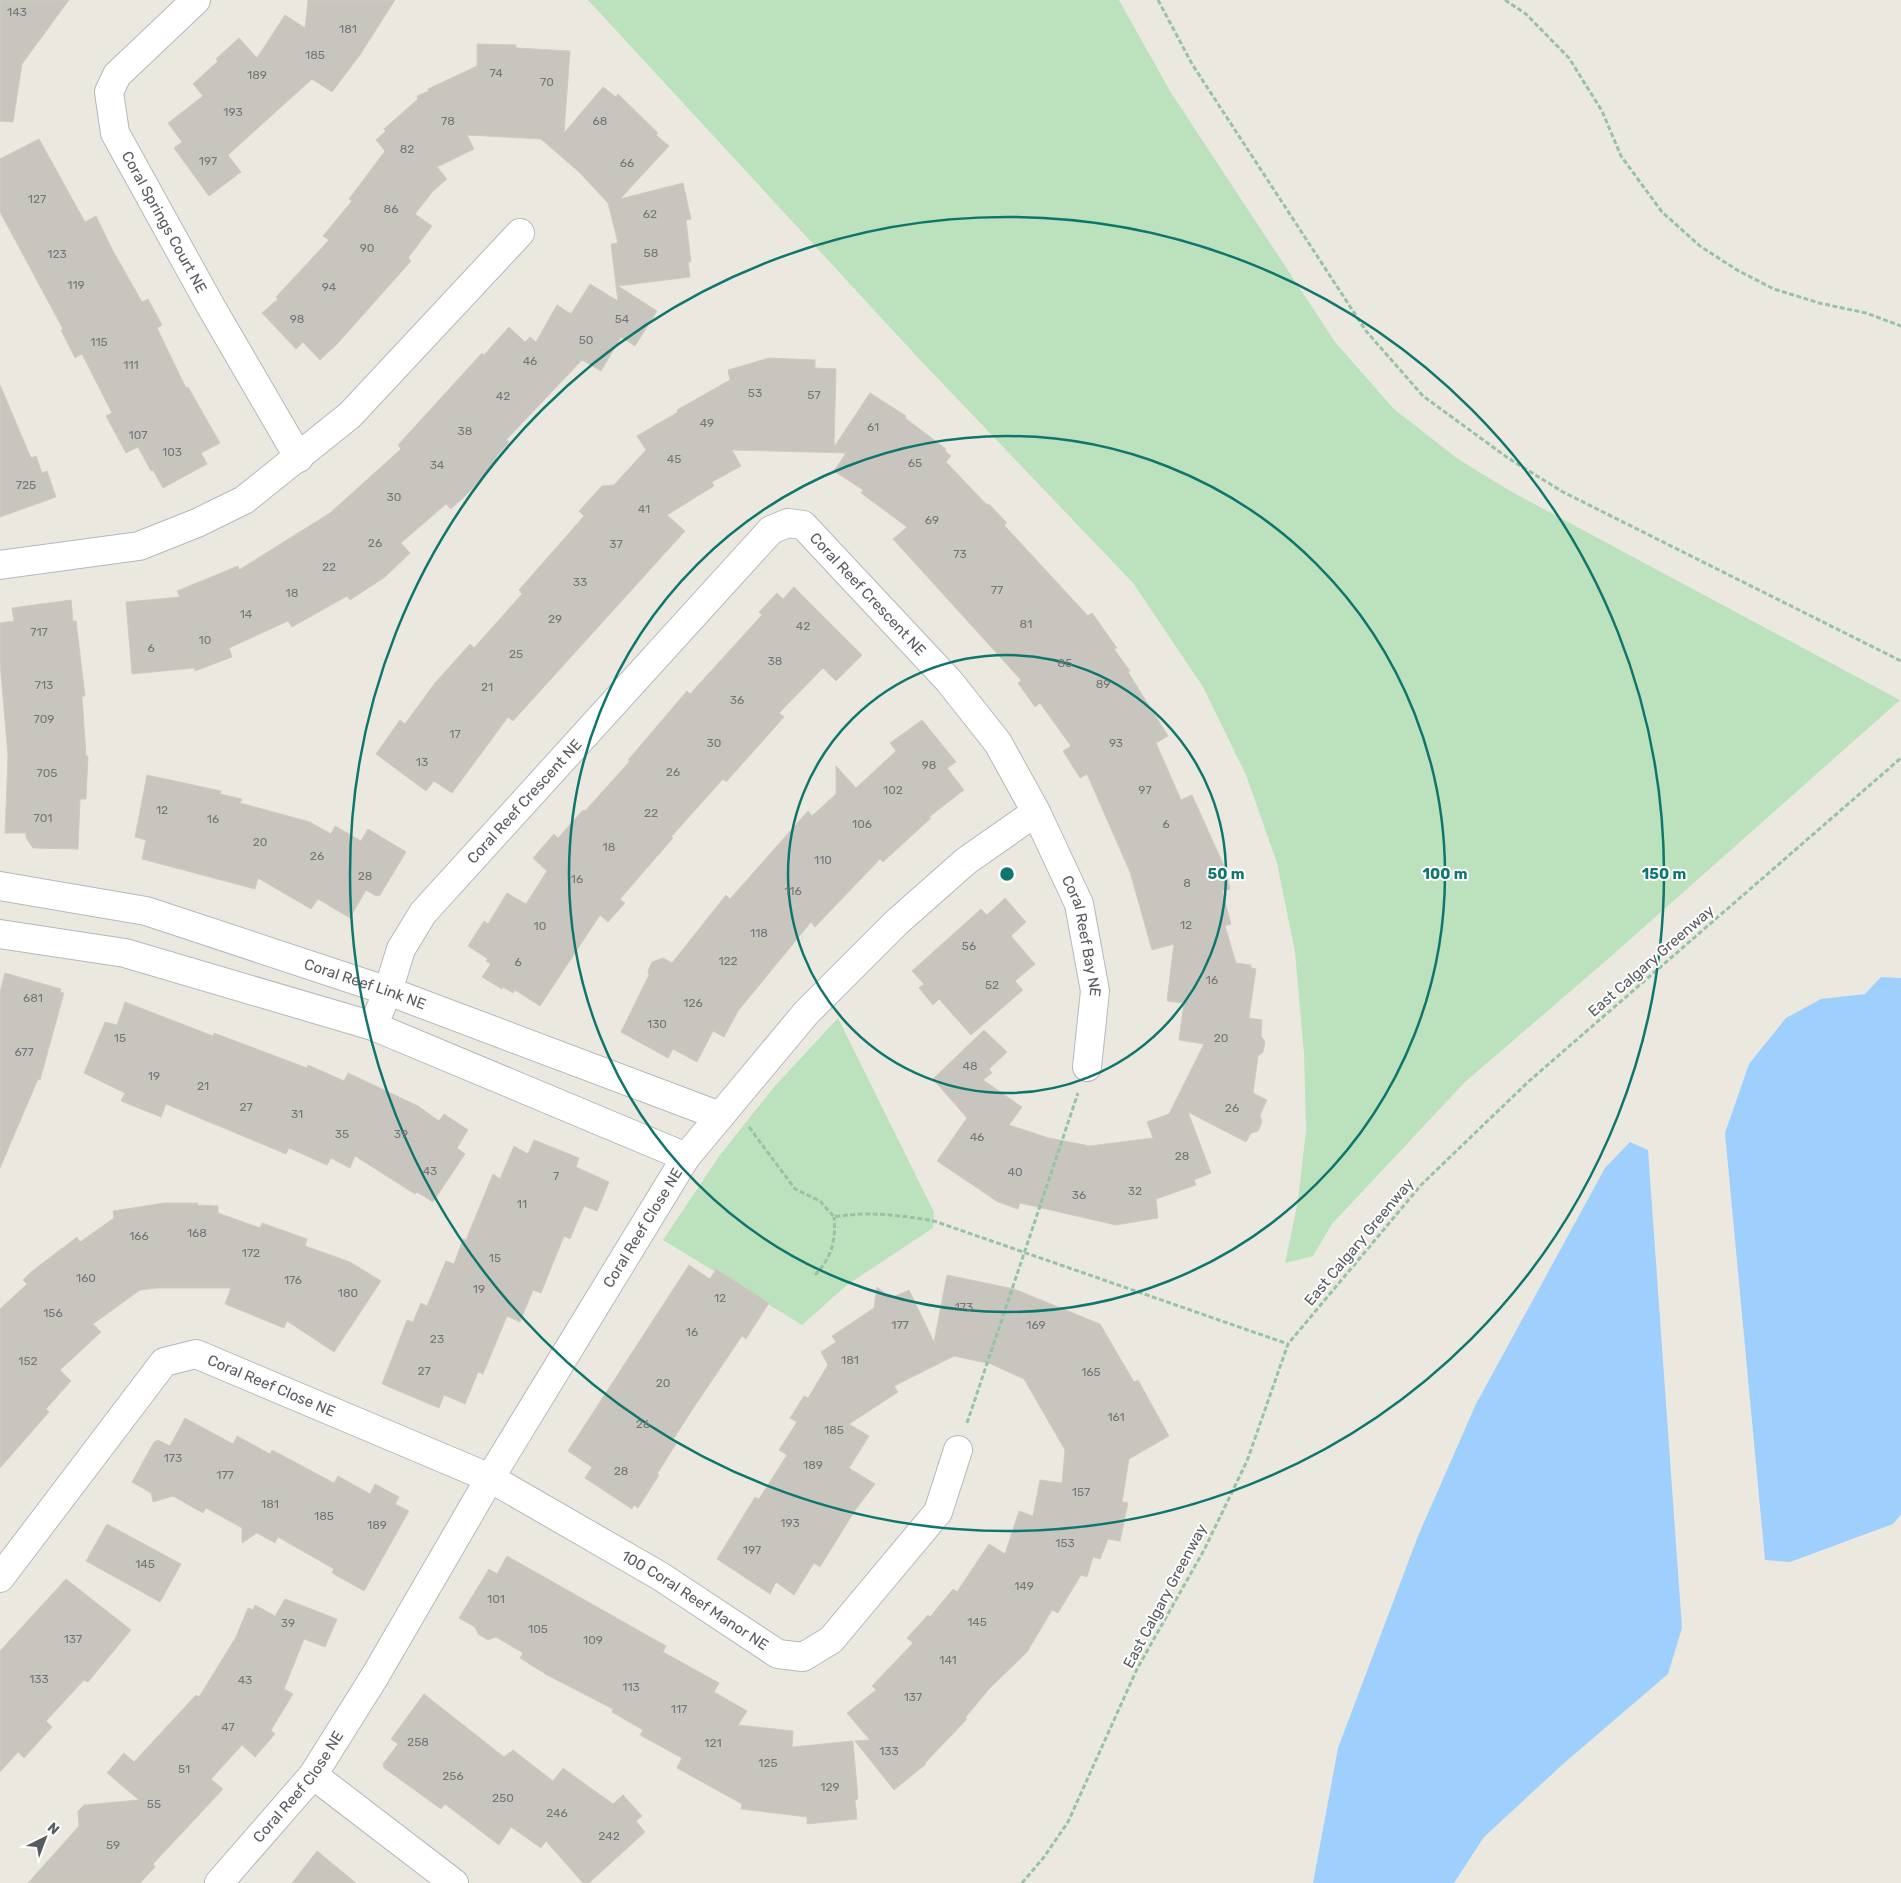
<svg xmlns="http://www.w3.org/2000/svg" width="1901" height="1883" font-family="Rubik,sans-serif">
<style>
.green{fill:#bce2bd}
.water{fill:#9fcffc}
.building{fill:#c8c5bf;stroke:#cfcbbe}
.lines{fill:none;stroke-linecap:round;stroke-linejoin:round}
.minor-casing{stroke:#b5b7bc;stroke-width:30}
.path{stroke:#96c3a4;stroke-width:3;stroke-dasharray:5 2.5;stroke-linecap:butt}
.minor{stroke:#fff;stroke-width:28}
.ring{fill:none;stroke:#0f766e;stroke-width:2.5}
.labels{text-anchor:middle;dominant-baseline:central;stroke-width:4;stroke-linejoin:round;paint-order:stroke}
.number-label{font-size:12px;fill:#747678}
.street-label{font-size:15px;fill:#585b60;stroke:#fff}
.centre{fill:#0f766e;stroke:#fff;stroke-width:2.5}
.ring-label{font-size:15px;text-anchor:middle;font-weight:bold;fill:#0f766e;stroke:#fff;stroke-width:4;stroke-linejoin:round;paint-order:stroke}
</style>
<rect width="100%" height="100%" fill="#ebe9df"/>
<path class="green" d="M588,0H1119L1170,91L1335,342L1394,409L1458,459L1512,492L1900,700L1608,959L1465,1082L1332,1224L1313,1256L1285,1263L1298,1201L1306,1130L1304,1054L1295,952L1277,863L1246,775L1203,687L1133,583L921,361Z
M838,1018L934,1212L933,1228L847,1285L802,1325L663,1240L720,1155L774,1087Z"/>
<path class="water" d="M1881,977L1901,978V1514L1893,1524L1790,1562L1765,1560L1725,1133L1749,1064L1786,1018L1821,999L1865,994Z
M1630,1142L1648,1150L1682,1628L1668,1674L1563,1764L1484,1837L1454,1883H1313L1338,1748L1418,1536L1476,1404L1605,1168Z"/>
<path class="building" d="M0,0H69L22,64L13,122L0,121Z
M308,0H395L360,55L332,92L312,79L228,155L241,172L209,196L174,148L182,142L168,123L203,96L193,84L218,61L216,59L239,38L257,58L285,15L305,28Z
M477,44L516,45V48L570,51L564,133L603,87L616,97L618,94L658,133L656,135L669,146L620,199L683,183L691,219L686,220L691,262H688L690,277L618,286L657,311L635,346L621,337L601,371L582,360L506,440L509,442L495,458L498,461L465,496L451,509L446,504L401,543L410,553L385,577L350,600L347,596L292,627L288,621L229,648L232,657L195,671L194,668L132,674L126,602L180,597L177,591L238,566L239,570L330,513L401,449L398,445L482,353L484,355L509,327L525,342L530,337L536,342L557,305L571,314L590,284L618,301L611,244L618,243L608,203L579,172L541,139L467,135L474,149L437,167L447,179L433,191L415,214L432,226L408,258L411,261L338,343L320,360L303,342L296,349L262,313L278,299L276,297L329,240L323,236L352,201L349,199L385,151L376,140L386,131L384,129L418,99L417,96L429,91L428,89L477,66Z
M39,139L85,222L96,216L112,249L142,302L148,299L162,325L157,328L186,388L188,387L220,443L201,453L207,464L163,488L153,470L151,471L138,447L126,453L106,416L112,413L82,354L75,358L61,330L63,329L0,212V159Z
M769,358L815,360V368L836,369L834,447L870,393L906,416L905,418L946,449L945,451L951,456L946,462L986,504L990,505L1007,523L1004,525L1088,616L1092,613L1117,648L1114,649L1130,671L1128,672L1168,736L1156,743L1181,800L1192,795L1224,866L1230,889L1222,891L1231,924L1225,926L1236,963L1251,965V968L1256,969L1249,1018L1262,1020L1261,1036L1265,1042L1263,1052L1258,1056L1253,1093L1267,1100L1260,1115L1262,1122L1258,1131L1251,1133L1246,1142L1188,1112L1211,1173L1194,1180L1196,1185L1156,1199L1158,1218L1116,1225L1020,1203L1018,1209L998,1202L937,1161L967,1118L933,1079L984,1030L1007,1052L989,1069L992,1073L983,1080L1022,1107L1009,1125L1049,1138L1090,1146L1153,1138L1147,1122L1169,1114L1204,1044L1179,1040L1184,1003L1167,1001L1174,944L1152,950L1130,872L1112,831L1087,774L1080,778L1063,751L1071,746L1040,703L1035,707L1018,683L1021,680L893,539L907,527L861,493L863,490L834,471L846,453L732,450L741,466L712,482L714,486L667,515L685,531L513,721L508,717L452,793L434,781L426,791L376,754L400,720L405,724L435,683L470,644L474,648L522,594L519,590L584,516L579,511L602,486L614,485L646,450L637,436L678,412L677,410L730,380L728,370Z
M0,385L31,458L36,456L42,473L47,471L56,497L0,517Z
M794,587L862,655L836,681L823,668L779,713L784,717L726,782L723,779L671,837L673,838L620,899L625,903L608,922L600,915L540,1006L515,990L513,993L503,987L502,989L482,977L491,964L486,961L488,959L468,946L484,921L488,924L507,893L526,904L547,871L533,858L554,834L558,838L583,810L585,811L630,761L628,760L687,691L690,694L762,615L759,612L777,593L783,599Z
M71,600L73,621H76L85,696H82L86,756H88L86,799H80L78,849L33,848L26,838V833H5L8,756L0,662V623L14,621L12,608Z
M922,720L956,762L947,768L964,790L929,817L931,818L883,862L880,859L815,927L811,922L738,1011L724,1037L713,1031L697,1062L673,1049L668,1058L621,1032L649,975L648,971L652,962L663,958L672,963L726,895L730,899L808,811L812,816L836,794V766L856,788L896,751L890,743Z
M147,775L221,791L220,794L242,799L240,803L310,822L331,834L335,826L361,841L368,829L406,852L380,895L376,896L366,890L350,918L318,899L311,909L258,878L255,889L142,859L146,840L135,837Z
M1005,898L1026,922L1011,936L1035,964L1015,981L1023,990L971,1035L939,999L933,1005L919,988L924,984L912,971L981,909L987,915Z
M5,973L61,989L60,992L64,993L40,1080L38,1079L0,1168V992Z
M125,1002L213,1036L214,1033L307,1068L308,1065L344,1081L348,1073L418,1106L439,1121L444,1114L468,1130L457,1148L465,1154L433,1202L417,1192L415,1194L355,1156L350,1168L331,1158L327,1165L289,1148L286,1154L166,1104L161,1117L121,1101L125,1093L84,1073L105,1022L117,1025Z
M534,1140L579,1158L576,1167L609,1182L597,1211L584,1206L570,1239L564,1236L541,1293L533,1290L520,1322L507,1316L483,1374L478,1372L465,1404L444,1395L439,1408L382,1384L407,1320L413,1322L421,1303L427,1306L446,1261L454,1264L463,1239L466,1240L493,1174L500,1179L514,1146L528,1154Z
M164,1203H198L197,1205L218,1206V1213L260,1228L262,1223L307,1239L305,1246L350,1262L381,1281L334,1352L287,1321L284,1328L225,1304L231,1288H157L140,1290L93,1324L101,1332L60,1370L71,1381L46,1409L49,1412L0,1468V1309L27,1284L23,1280L31,1272L77,1237L80,1242L114,1218L113,1211Z
M689,1265L710,1279L716,1269L769,1303L746,1339L742,1336L696,1404L672,1441L676,1444L657,1474L659,1475L638,1508L634,1505L632,1509L585,1478L592,1467L568,1451Z
M947,1275L1014,1289L1100,1324L1134,1382L1138,1380L1169,1436L1129,1459L1122,1502L1128,1503L1120,1541L1108,1539L1100,1559L1093,1557L1087,1577L1081,1575L1058,1613L1052,1610L1027,1652L989,1689L965,1718L967,1719L925,1763L926,1764L894,1790L855,1741L870,1740L847,1713L876,1690L872,1686L913,1643L907,1638L928,1615L930,1617L953,1589L957,1592L989,1544L1005,1554L1019,1511L1033,1516L1040,1480L1062,1483L1065,1450L1024,1379L991,1364L954,1356L894,1386L898,1392L849,1424L869,1436L849,1468L875,1484L856,1509L820,1567L814,1563L794,1595L776,1582L770,1594L717,1559L755,1497L759,1499L787,1455L779,1450L797,1422L790,1418L804,1396L808,1398L828,1365L821,1352L836,1342L832,1336L874,1308L877,1287L891,1298L909,1290L934,1342Z
M185,1418L233,1444L237,1436L270,1454L272,1450L334,1483L338,1476L370,1494L375,1484L399,1497L395,1504L409,1511L364,1591L332,1573L334,1569L278,1537L275,1543L257,1533L242,1543V1528L206,1508L203,1513L173,1496L153,1502L151,1493L132,1482L154,1442L158,1440L170,1446Z
M107,1524L181,1564L160,1602L86,1561Z
M507,1556L666,1646L663,1652L719,1683L714,1692L747,1711L738,1725L793,1731L792,1747L853,1741L858,1799L855,1800L857,1819L807,1824V1817L741,1809L742,1804L677,1768L682,1758L640,1735L643,1730L612,1712L613,1709L547,1675L520,1658L523,1653L496,1637L488,1640L478,1634L475,1627L459,1618L489,1569L497,1574Z
M66,1579L131,1630L88,1682L84,1680L46,1721L52,1727L24,1758L18,1752L0,1772V1651Z
M285,1599L337,1619L325,1647L304,1639L284,1689L293,1694L271,1730L275,1734L255,1757L242,1745L211,1779L223,1789L153,1864L155,1867L140,1883H28L79,1826L78,1811L84,1805L139,1800L107,1773L124,1753L134,1762L196,1695L199,1697L236,1637L248,1608L253,1610L255,1605L275,1616Z
M424,1694L504,1757L513,1750L553,1781L563,1768L613,1804L623,1795L642,1816L636,1821L645,1832L589,1883H583L546,1841L541,1848L511,1827L499,1845L445,1804L441,1809L384,1768L383,1764L398,1744L391,1739Z
M317,1851L356,1883H292Z"/>
<g class="lines">
<defs>
<g id="minor">
<path id="s1" d="M196,0L117,75L109,92L115,133L210,305L299,458"/>
<path d="M0,565L139,546L197,523L244,500L350,415L520,233"/>
<path id="s2" d="M0,886L146,911L388,991L720,1116"/>
<path d="M0,934L125,953L373,1026L686,1157"/>
<path id="s3" d="M373,1026L388,991L401,949L423,913L771,530L788,523L803,525L949,681L998,743L1036,812L1079,904L1095,991L1087,1067"/>
<path id="s4" d="M0,1578L164,1362L196,1354L490,1478L660,1576L778,1654L803,1657L831,1640L938,1512L958,1450"/>
<path d="M313,1775L454,1883"/>
<path id="s5" d="M219,1883L313,1775L375,1676L490,1478L686,1157L806,1013L897,922L966,861L1036,812"/>
</g>
</defs>
<use href="#minor" class="minor-casing"/>
<path class="path" d="M1158,0L1192,64L1366,331L1423,396L1508,458L1563,492L1901,661
M1505,0L1526,14L1569,58L1602,111L1621,156L1662,212L1700,246L1737,270L1774,289L1819,303L1866,313L1901,326
M749,1127L795,1189L820,1201L834,1217C868,1211 900,1215 934,1221L1288,1344
M815,1275C832,1257 836,1241 834,1217
M967,1423L1078,1093
M1022,1883L1044,1857L1068,1822L1137,1669L1204,1550L1247,1461L1288,1344L1421,1185L1528,1082L1901,758"/>
<use href="#minor" class="minor"/>
</g>
<g class="ring">
<circle cx="1007" cy="874" r="219"/>
<circle cx="1007" cy="874" r="438"/>
<circle cx="1007" cy="874" r="657"/>
</g>
<g class="labels">
<g class="number-label">
<text x="17" y="12">143</text>
<text x="348" y="29">181</text>
<text x="315" y="55">185</text>
<text x="496" y="73">74</text>
<text x="257" y="75">189</text>
<text x="547" y="82">70</text>
<text x="233" y="112">193</text>
<text x="448" y="121">78</text>
<text x="600" y="121">68</text>
<text x="407" y="149">82</text>
<text x="208" y="161">197</text>
<text x="627" y="163">66</text>
<text x="37" y="199">127</text>
<text x="391" y="209">86</text>
<text x="650" y="214">62</text>
<text x="367" y="248">90</text>
<text x="651" y="253">58</text>
<text x="57" y="254">123</text>
<text x="76" y="285">119</text>
<text x="329" y="287">94</text>
<text x="297" y="319">98</text>
<text x="622" y="319">54</text>
<text x="586" y="340">50</text>
<text x="99" y="342">115</text>
<text x="530" y="361">46</text>
<text x="131" y="365">111</text>
<text x="755" y="393">53</text>
<text x="814" y="395">57</text>
<text x="503" y="396">42</text>
<text x="707" y="423">49</text>
<text x="873" y="427">61</text>
<text x="465" y="431">38</text>
<text x="138" y="435">107</text>
<text x="172" y="452">103</text>
<text x="674" y="459">45</text>
<text x="915" y="463">65</text>
<text x="437" y="465">34</text>
<text x="26" y="485">725</text>
<text x="394" y="497">30</text>
<text x="644" y="509">41</text>
<text x="932" y="520">69</text>
<text x="375" y="543">26</text>
<text x="616" y="544">37</text>
<text x="960" y="554">73</text>
<text x="329" y="567">22</text>
<text x="580" y="582">33</text>
<text x="997" y="590">77</text>
<text x="292" y="593">18</text>
<text x="246" y="614">14</text>
<text x="555" y="619">29</text>
<text x="1026" y="624">81</text>
<text x="803" y="626">42</text>
<text x="39" y="632">717</text>
<text x="205" y="640">10</text>
<text x="151" y="648">6</text>
<text x="516" y="654">25</text>
<text x="775" y="661">38</text>
<text x="1065" y="663">85</text>
<text x="1103" y="684">89</text>
<text x="44" y="685">713</text>
<text x="487" y="687">21</text>
<text x="737" y="700">36</text>
<text x="44" y="719">709</text>
<text x="455" y="734">17</text>
<text x="714" y="743">30</text>
<text x="1116" y="743">93</text>
<text x="422" y="762">13</text>
<text x="929" y="765">98</text>
<text x="673" y="772">26</text>
<text x="47" y="773">705</text>
<text x="893" y="790">102</text>
<text x="1145" y="790">97</text>
<text x="162" y="810">12</text>
<text x="651" y="813">22</text>
<text x="43" y="818">701</text>
<text x="213" y="819">16</text>
<text x="862" y="824">106</text>
<text x="1166" y="824">6</text>
<text x="260" y="842">20</text>
<text x="609" y="847">18</text>
<text x="317" y="856">26</text>
<text x="823" y="860">110</text>
<text x="365" y="876">28</text>
<text x="577" y="879">16</text>
<text x="1187" y="883">8</text>
<text x="793" y="891">116</text>
<text x="1186" y="925">12</text>
<text x="540" y="926">10</text>
<text x="759" y="933">118</text>
<text x="969" y="946">56</text>
<text x="728" y="961">122</text>
<text x="518" y="962">6</text>
<text x="1212" y="980">16</text>
<text x="992" y="985">52</text>
<text x="33" y="998">681</text>
<text x="693" y="1003">126</text>
<text x="657" y="1024">130</text>
<text x="120" y="1038">15</text>
<text x="1221" y="1038">20</text>
<text x="24" y="1052">677</text>
<text x="970" y="1066">48</text>
<text x="154" y="1076">19</text>
<text x="203" y="1086">21</text>
<text x="246" y="1107">27</text>
<text x="1232" y="1108">26</text>
<text x="297" y="1114">31</text>
<text x="342" y="1134">35</text>
<text x="401" y="1134">39</text>
<text x="977" y="1137">46</text>
<text x="1182" y="1156">28</text>
<text x="430" y="1171">43</text>
<text x="1015" y="1172">40</text>
<text x="556" y="1176">7</text>
<text x="1135" y="1191">32</text>
<text x="1079" y="1195">36</text>
<text x="522" y="1204">11</text>
<text x="197" y="1233">168</text>
<text x="139" y="1236">166</text>
<text x="251" y="1253">172</text>
<text x="495" y="1258">15</text>
<text x="86" y="1278">160</text>
<text x="293" y="1280">176</text>
<text x="479" y="1289">19</text>
<text x="348" y="1293">180</text>
<text x="720" y="1298">12</text>
<text x="964" y="1307">173</text>
<text x="53" y="1313">156</text>
<text x="900" y="1325">177</text>
<text x="1036" y="1325">169</text>
<text x="692" y="1332">16</text>
<text x="437" y="1339">23</text>
<text x="850" y="1360">181</text>
<text x="28" y="1361">152</text>
<text x="424" y="1371">27</text>
<text x="1091" y="1372">165</text>
<text x="663" y="1383">20</text>
<text x="1116" y="1417">161</text>
<text x="643" y="1424">26</text>
<text x="834" y="1430">185</text>
<text x="173" y="1458">173</text>
<text x="813" y="1465">189</text>
<text x="621" y="1471">28</text>
<text x="225" y="1475">177</text>
<text x="1081" y="1492">157</text>
<text x="270" y="1504">181</text>
<text x="324" y="1516">185</text>
<text x="790" y="1523">193</text>
<text x="377" y="1525">189</text>
<text x="1065" y="1543">153</text>
<text x="752" y="1550">197</text>
<text x="145" y="1564">145</text>
<text x="1024" y="1586">149</text>
<text x="496" y="1599">101</text>
<text x="977" y="1622">145</text>
<text x="288" y="1623">39</text>
<text x="538" y="1629">105</text>
<text x="73" y="1639">137</text>
<text x="593" y="1640">109</text>
<text x="948" y="1660">141</text>
<text x="39" y="1679">133</text>
<text x="245" y="1680">43</text>
<text x="631" y="1687">113</text>
<text x="913" y="1697">137</text>
<text x="679" y="1709">117</text>
<text x="228" y="1727">47</text>
<text x="418" y="1742">258</text>
<text x="713" y="1743">121</text>
<text x="889" y="1751">133</text>
<text x="768" y="1763">125</text>
<text x="184" y="1769">51</text>
<text x="453" y="1776">256</text>
<text x="830" y="1787">129</text>
<text x="503" y="1798">250</text>
<text x="154" y="1804">55</text>
<text x="557" y="1813">246</text>
<text x="609" y="1836">242</text>
<text x="113" y="1845">59</text>
</g>
<g class="street-label">
<text stroke="none"><textPath href="#s1" startOffset="271">Coral Springs Court NE</textPath></text>
<text stroke="none"><textPath href="#s3" startOffset="770">Coral Reef Crescent NE</textPath></text>
<text stroke="none"><textPath href="#s3" startOffset="275">Coral Reef Crescent NE</textPath></text>
<text stroke="none"><textPath href="#s3" startOffset="1180">Coral Reef Bay NE</textPath></text>
<text transform="translate(1651 961) rotate(-41)">East Calgary Greenway</text>
<text stroke="none"><textPath href="#s2" startOffset="379">Coral Reef Link NE</textPath></text>
<text stroke="none"><textPath href="#s5" startOffset="782">Coral Reef Close NE</textPath></text>
<text transform="translate(1359 1242) rotate(-50)">East Calgary Greenway</text>
<text stroke="none"><textPath href="#s4" startOffset="386">Coral Reef Close NE</textPath></text>
<text transform="translate(1165 1596) rotate(-62)">East Calgary Greenway</text>
<text stroke="none"><textPath href="#s4" startOffset="862">100 Coral Reef Manor NE</textPath></text>
<text stroke="none"><textPath href="#s5" startOffset="125">Coral Reef Close NE</textPath></text>
</g>
</g>
<circle cx="1007" cy="874" r="8" class="centre"/>
<g class="ring-label">
<text x="1226" y="879">50 m</text>
<text x="1445" y="879">100 m</text>
<text x="1664" y="879">150 m</text>
</g>
<g transform="translate(45 1838) rotate(42)" stroke="#ffffff" stroke-width="4" paint-order="stroke">
<path d="M0-4L9 19L0 12L-9 19Z" fill="#585b60"/>
<text y="-8" font-size="14" font-weight="bold" text-anchor="middle" fill="#585b60">N</text>
</g>
</svg>
